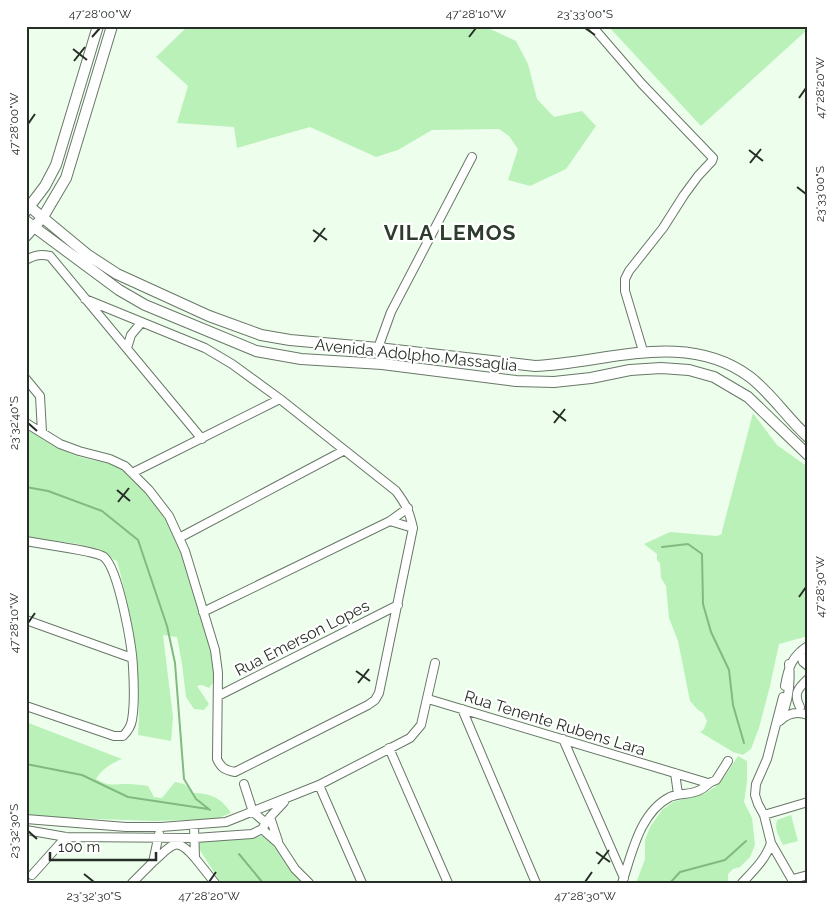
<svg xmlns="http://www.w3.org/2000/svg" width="834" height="909" font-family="Raleway,sans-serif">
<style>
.green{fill:#baf1b9}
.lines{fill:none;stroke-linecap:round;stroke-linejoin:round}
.stream{stroke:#81ba81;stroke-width:2}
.minor-casing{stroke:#687767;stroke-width:10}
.major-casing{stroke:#687767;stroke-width:12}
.minor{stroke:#fff;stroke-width:8}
.major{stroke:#fff;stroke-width:10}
.ticks{fill:none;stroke:#272e27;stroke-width:2}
.labels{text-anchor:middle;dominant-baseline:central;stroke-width:4.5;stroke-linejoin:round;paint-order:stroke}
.street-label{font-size:16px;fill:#272e27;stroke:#fff}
.district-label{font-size:21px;font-weight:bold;letter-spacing:1px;fill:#2e3c2d;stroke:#fff}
.neatline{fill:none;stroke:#272e27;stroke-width:2}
.ticks-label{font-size:12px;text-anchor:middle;fill:#272e27}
</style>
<rect width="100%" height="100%" fill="#edffec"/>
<path class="green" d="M188,26H484L516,41L528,64L537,99L554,117L582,111L596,126L566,169L530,186L508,180L518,149L509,136L499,129L432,130L398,150L376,157L310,127L237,148L234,127L177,123L188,86L156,57Z
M608,26H808V29L701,126Z
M753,413L777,445L808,467V636L779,644L770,686L759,728L751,749L743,755L733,752L700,732L704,729L707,721L703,713L697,709L690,701L678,641L669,618L666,586L661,578L660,563L657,560V554L644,544L670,532L717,536L722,534V531Z
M26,428C41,436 55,445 69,453C86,461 113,461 126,472C141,484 156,501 167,517C179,536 184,560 191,581C201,614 212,646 215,680L209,688L202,685L197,686L209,704L204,710L194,709L186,697L182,664L177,637L163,635L173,717L171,741L138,735C142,675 133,618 117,561L79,544L26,537Z
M26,722L122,759C112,763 102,769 96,779C109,787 113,784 128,784C134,784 142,785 148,786L154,797L162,798L175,782L184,784L194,793C212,793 222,799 231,813L216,819L154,821L43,817L26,815Z
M738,756L747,761V782L744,802L752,818L755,845L750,857L740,867L733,869L728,874V880L726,883H636L645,859V840L650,827L662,810L673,802L704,794L715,787L725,776Z
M791,815L798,841L783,845C779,836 774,830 777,820Z
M266,835L292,870L305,883H221L198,847L197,843L202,839H246Z"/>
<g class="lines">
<path class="stream" d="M26,487L48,491L102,511L138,540L167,626L175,663L184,779L196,799L210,810
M662,547L688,544L702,554L703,604L711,632L729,670L733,705L744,743
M26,764L82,775L128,797L208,809
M239,854L263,883
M670,883L680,872L725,860L746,841"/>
<defs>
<path id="minor" d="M592,26L642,84L713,158L712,161L698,176L684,195L663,228L629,271L625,279V291L643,351
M26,260C35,255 40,254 50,256L202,439
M127,348L131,335L141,323
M382,364L378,348L391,312L472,157
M26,379L40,396L42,432
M26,423L60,444L79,451L110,459L125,466L149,490L169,516L185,551L215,650L218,673L217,759C221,768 225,770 235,772L368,705L375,700L379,693L413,528C409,511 407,506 396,491L280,399L232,364L205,348L85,299
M132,473L280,399
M390,521L413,528
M179,538L343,451
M26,541C40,544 97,551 104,557C119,570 132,646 133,667C134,684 135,703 132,720C131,727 128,731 123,736H114L26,706
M203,612L390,521L408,508
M26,620L132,658
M800,652L803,662L808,666
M785,686C788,668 792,656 808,646
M218,696L398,605
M783,697L767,759L756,784L755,795L758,804L764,815L771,843L794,883
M428,699L708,783
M800,707C793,694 798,688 808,679
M462,709L536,883
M781,718C789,700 791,684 789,664
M780,721C788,713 797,711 808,715
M563,739L624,878
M389,748L448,883
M675,773L678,794
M244,784L253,812L266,823
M319,785L362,883
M764,815L808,802
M270,817L278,841
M26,819L126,827H161L226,822L319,785L410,738L421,725L435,663
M194,825L195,858L215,883
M262,829L278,843L295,869L309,883
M26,830L66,837L195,838L252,834L262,829L270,817L284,802
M154,861C173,844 176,836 195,858
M32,875L66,837
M793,879L808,875
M132,883L153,862L159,834
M622,883C632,853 640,812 670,797C679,793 691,795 700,790C707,787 706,783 716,780L728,761
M742,883C753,871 766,859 771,843"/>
<path id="major" d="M30,207L88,255L117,274L209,316L261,335L290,340L378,348L535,366C606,363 686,329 750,377C772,394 787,418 808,437
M26,211L45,186L56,165L98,26
M26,221L119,290L145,305L256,351L301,359L382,364L516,381L554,382L591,378L630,370L661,368L689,370L714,377L748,397L808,455
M26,236L43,217L66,178L112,26"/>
</defs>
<use href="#minor" class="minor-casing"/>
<use href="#major" class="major-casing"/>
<use href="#minor" class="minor"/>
<use href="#major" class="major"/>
</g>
<path class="ticks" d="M585,28L595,35M92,37L100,28M469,37L476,28M73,49L87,60M74,61L85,47M799,98L806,88M28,124L35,114M749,150L763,161M750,163L761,149M797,187L806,194M313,230L327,240M314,242L325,228M553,411L566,421M28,423L37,431M554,423L565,409M117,490L130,501M118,502L129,488M799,597L806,587M28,623L35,613M356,671L370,681M358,683L369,669M28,831L37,839M596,852L610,862M598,864L609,850M84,874L94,882M209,882L216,872M585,882L592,872"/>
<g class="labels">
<g class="street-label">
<text transform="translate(416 355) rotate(6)">Avenida Adolpho Massaglia</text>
<text transform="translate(302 638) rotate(-27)">Rua Emerson Lopes</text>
<text transform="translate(555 723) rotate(17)">Rua Tenente Rubens Lara</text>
</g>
<g class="district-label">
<text x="450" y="232">VILA LEMOS</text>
</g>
</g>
<rect width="834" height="909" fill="none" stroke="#ffffff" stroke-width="55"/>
<path d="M50 852v8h106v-8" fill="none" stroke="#272e27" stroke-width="2.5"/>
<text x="58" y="852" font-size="15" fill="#272e27" stroke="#ffffff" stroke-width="4" paint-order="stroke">100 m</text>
<rect x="28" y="28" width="778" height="854" class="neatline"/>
<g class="ticks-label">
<text x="100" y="18">47°28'00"W</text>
<text x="476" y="18">47°28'10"W</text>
<text x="585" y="18">23°33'00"S</text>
<text transform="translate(820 88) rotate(-90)" y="4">47°28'20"W</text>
<text transform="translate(14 124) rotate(-90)" y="4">47°28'00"W</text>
<text transform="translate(820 194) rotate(-90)" y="4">23°33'00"S</text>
<text transform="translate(14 423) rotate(-90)" y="4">23°32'40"S</text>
<text transform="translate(820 587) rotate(-90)" y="4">47°28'30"W</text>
<text transform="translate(14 623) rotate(-90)" y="4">47°28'10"W</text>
<text transform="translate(14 831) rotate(-90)" y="4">23°32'30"S</text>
<text x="94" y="900">23°32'30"S</text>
<text x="209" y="900">47°28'20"W</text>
<text x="585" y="900">47°28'30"W</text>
</g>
</svg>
